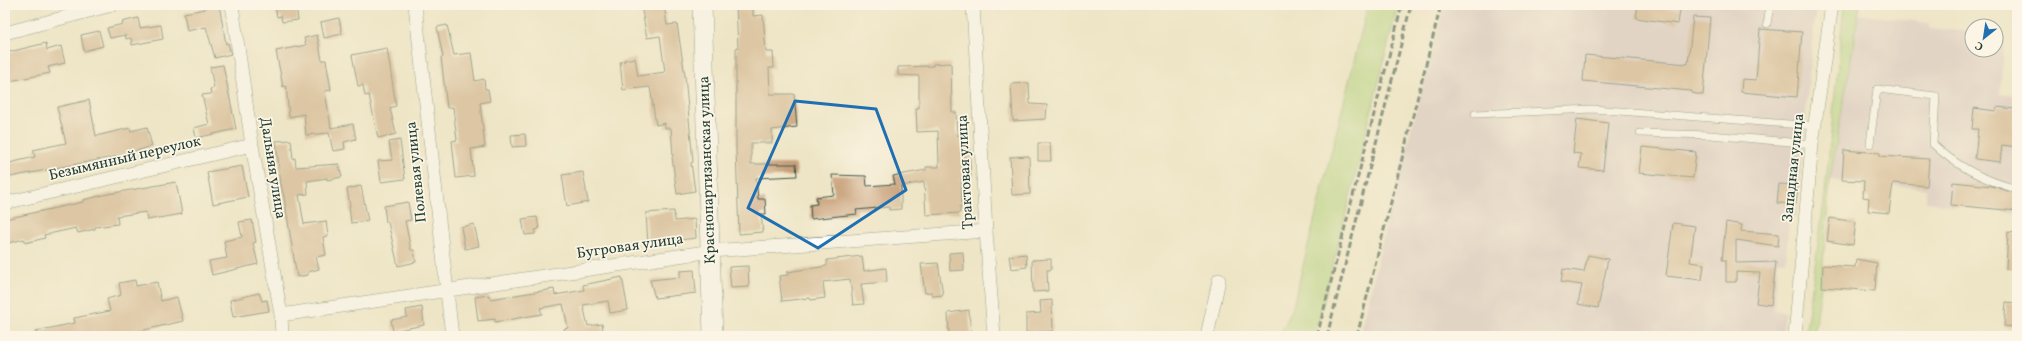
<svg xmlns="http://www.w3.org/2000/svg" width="2022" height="341" font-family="Vollkorn,serif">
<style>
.industrial{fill:#d2bec2}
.green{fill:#acd17a;stroke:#668757}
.building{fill:#c7a079}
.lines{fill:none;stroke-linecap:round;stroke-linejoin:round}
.lane-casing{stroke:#3e564a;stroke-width:8}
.street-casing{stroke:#3e564a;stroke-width:14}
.secondary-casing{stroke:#3e564a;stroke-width:20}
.lane{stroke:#fff;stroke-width:7}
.street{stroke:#fff;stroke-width:13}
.secondary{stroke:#fff;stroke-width:19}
.rail{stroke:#1f3d34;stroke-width:3;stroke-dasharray:6 3;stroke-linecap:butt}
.marked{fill:none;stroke:#1f6fb2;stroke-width:3;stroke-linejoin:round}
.labels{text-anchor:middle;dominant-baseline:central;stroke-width:3.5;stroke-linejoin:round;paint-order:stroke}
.street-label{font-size:15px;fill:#1f3d34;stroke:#fcf5e5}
</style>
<rect width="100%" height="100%" fill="#fcf5e5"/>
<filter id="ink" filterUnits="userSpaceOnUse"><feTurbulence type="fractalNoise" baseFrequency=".025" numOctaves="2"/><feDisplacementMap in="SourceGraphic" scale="8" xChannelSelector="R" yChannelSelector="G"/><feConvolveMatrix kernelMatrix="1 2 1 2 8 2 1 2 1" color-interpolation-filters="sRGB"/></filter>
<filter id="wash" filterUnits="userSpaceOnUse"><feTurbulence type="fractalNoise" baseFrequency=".012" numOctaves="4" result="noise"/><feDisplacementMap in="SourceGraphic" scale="16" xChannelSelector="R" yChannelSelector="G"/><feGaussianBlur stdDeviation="0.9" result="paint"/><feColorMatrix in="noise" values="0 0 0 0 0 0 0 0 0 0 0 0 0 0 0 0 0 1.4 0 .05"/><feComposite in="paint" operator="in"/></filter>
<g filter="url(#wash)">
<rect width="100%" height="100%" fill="#eee5c6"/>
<path class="industrial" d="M1444,5H1816L1796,217L1789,216L1786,261H1778L1774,310L1785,312L1782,336H1360L1388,217Z
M1858,14L1929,23V28L1972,32V50H1996V35L2005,36L2000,94L2017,96V214L1926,202V189L1830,180Z"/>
<path class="green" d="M1368,5H1398L1315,336H1279L1292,310Z
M1844,5H1860L1830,180L1821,287L1814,336H1805L1824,202Z"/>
<g id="blocks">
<path class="building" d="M205,5H219L226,44L228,43L231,54L215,58L206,27L187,31L184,13L205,9Z
M275,5H296L298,20L282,22L281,16L277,17Z
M641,5H664L667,25L677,24L685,76L693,162L691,163L695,191L677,194L672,157L673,156L671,128H665V123L656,125L650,87L623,90L620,62L625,61L624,60L635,58L638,76L665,72L660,36L647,38Z
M736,5H753V16L763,15L766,52H773L774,68H769L770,94H794L797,127L772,130V143H751V164H796L797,176L756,178L758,199H765L766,214H761L763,232L739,234L736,151V48H738Z
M1638,5L1680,10L1678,24L1636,18Z
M1693,17L1710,18L1703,95L1691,93V91L1583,81L1585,55L1688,64Z
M138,18L140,28L161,25L163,39L132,45L131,38L126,39L125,35L110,38L107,28L123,24L122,22Z
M339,18L342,34L324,38L321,22Z
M447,25L454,55L471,53L475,81L484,79L485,89H488L490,101L480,103L485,147L471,149L474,176L456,178L452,141L457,140L453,107L447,108L441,57H443L437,27Z
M1760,29L1802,32L1797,97L1741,92L1742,79L1756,80Z
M99,31L103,46L84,51L81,35Z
M317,35L322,60H326L331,90L325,91L331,128L353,124L356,139L344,142L345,149L333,151L329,133L306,135L304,114L289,117L286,86L283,87L276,51L306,45L304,38Z
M46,43L47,50L61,46L65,63L48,67L50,73L5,82V53Z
M387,48L396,106L390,108L396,134L378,138L369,95L365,96L363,85L358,86L352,55Z
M951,63L952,112H956L957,135H968L970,160L971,178H961L962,206H960V213L926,215L924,182L901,186V209L889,210V207L856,210L857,214L811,219L810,205L817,204L816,197L834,195L832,175L866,176L867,186L895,184L893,176L926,170V167H939L938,131L917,132L916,108H919V76L898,75V67L933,66V64Z
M223,65L236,129L196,138L194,128L209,124L202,95L211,94L210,89L214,88L210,67Z
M1029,83L1030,104L1047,105L1046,119L1013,121L1011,84Z
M89,100L96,136L130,128L131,131L147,127L152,146L123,155L5,178V164L35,157L33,150L66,143L57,107Z
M1997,107L2015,109L2013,136H2017V147L2002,145L2000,162L1975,159L1978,129H1972L1974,108L1996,111Z
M1577,119L1608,123L1603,170L1579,168L1581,154L1573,153Z
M525,134L526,146L512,147L511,135Z
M291,140L293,159L295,158L296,167L339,164L342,177L327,180V178L307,181L308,194L299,195L304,224L326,221L328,236L323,237L326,255L316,257L319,269L308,272V275L297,277L284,197L281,185L276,141Z
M400,140L405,179L381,182L378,161L392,160L389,142Z
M1038,143H1050L1051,161H1038Z
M1642,147L1696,152L1693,178L1639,173Z
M1844,150L1880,153V156L1929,159L1927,186L1893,183L1889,213L1868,211L1869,198L1863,197L1864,181L1842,180Z
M1029,156L1030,194L1012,195L1010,157Z
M242,166L248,197L213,204L207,172Z
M583,172L588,202L567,206L562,175Z
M176,182L182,214L147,220L146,212L117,216L118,224L95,227V229L78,233L76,228L44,235L45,238L25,243L24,239L5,244V219L83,202V200L108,194Z
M1953,182L1992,186L2017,194V211L1951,205Z
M1779,184L1798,185L1796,204L1777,203Z
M361,186L368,221L351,223L349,206H350L347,189Z
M408,202L411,220L405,221L411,250H414L416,262L398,266L388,222H386L384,206Z
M674,211L675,221L695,219L696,238L648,244L646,213Z
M537,217L539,229L535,230V234L525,235L522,219Z
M1830,218L1856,222L1853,245L1827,241Z
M252,220L256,242L253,243L258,264L212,275L209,261L227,258L224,241L242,237L239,222Z
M1726,222L1742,225L1741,231L1779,234L1778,246L1736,240V263L1776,262L1771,305L1756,303L1760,273L1736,272V282H1726V260H1722Z
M1673,223L1695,226L1690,262L1704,264L1702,280L1666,276Z
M474,224L479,246L465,249L461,227Z
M2008,232L2017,233V270L2006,269Z
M963,252L964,270L950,271L949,253Z
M1026,254L1027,267L1011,269L1009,256Z
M1588,255L1608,259L1598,308L1578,304L1582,285L1561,282L1563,269L1584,272Z
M862,256L864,271L886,268L887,282L861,284L864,304L853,305L850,279L823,282L825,298L811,300L810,298L782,301L779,276L788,275L787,272L827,266V260Z
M1051,259V270H1047L1048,291L1033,292L1032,260Z
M1856,259L1877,263L1875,291L1822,287L1823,265L1855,267Z
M938,263L943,295L933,296L932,292L925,293L921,264Z
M748,266L749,287L731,288L729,267Z
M694,270L696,293L655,298L650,280L680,277V271Z
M622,277L628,310L610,313L608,301L583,305L588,326L602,324L604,336H565L564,329L568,328L563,304L540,308L542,314L495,322V319L478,321L475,297L489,295L490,299L554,289L555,295L584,290L583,285Z
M135,280L136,286L157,282L161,301L177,297L183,321L119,336H36V331L75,323L74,318L110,311L107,299L121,295L119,283Z
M259,293L262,301L267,300L269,311L233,317L230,300Z
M1052,300L1053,331L1026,333V314L1041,313L1040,301Z
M2006,302L2017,303V327L2004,326Z
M422,307L424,325L393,331L391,320L407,317L406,310Z
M969,310L971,336H949L948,313Z"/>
</g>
</g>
<g filter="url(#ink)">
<use href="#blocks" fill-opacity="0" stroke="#3e564a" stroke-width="1"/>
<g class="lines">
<defs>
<path id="lane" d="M1767,24L1770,5
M1475,114L1593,109L1814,126
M1640,133L1710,135L1812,144
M1870,144L1877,89L1936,96L1933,144C1956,166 1986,181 2017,189"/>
<path id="street" d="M232,5L252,145L281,315L282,336
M415,5L452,336
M973,5L986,231L994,336
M5,33L112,5
M5,203L252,145
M281,315L712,251L986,231
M1207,336L1219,280
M1795,336L1812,144L1832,5"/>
<path id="secondary" d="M702,5L713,336"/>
</defs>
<use href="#lane" class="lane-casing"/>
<use href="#street" class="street-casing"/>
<use href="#secondary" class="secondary-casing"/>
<use href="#lane" class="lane"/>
<use href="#street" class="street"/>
<use href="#secondary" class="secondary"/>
<path class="rail" d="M1317,336L1402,5
M1327,336L1411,5
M1357,336L1441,5"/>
</g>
</g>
<path d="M0 0H2022V341H0ZM795,101L876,109L906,190L818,248L748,208Z" fill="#eee5c6" fill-opacity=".55" fill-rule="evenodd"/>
<path class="marked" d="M795,101L876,109L906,190L818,248L748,208Z"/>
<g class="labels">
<g class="street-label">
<text transform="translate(125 159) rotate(-13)">Безымянный переулок</text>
<text transform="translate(272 168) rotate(81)">Дальняя улица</text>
<text transform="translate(1794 168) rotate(-84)">Западная улица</text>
<text transform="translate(708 170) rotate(-92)">Краснопартизанская улица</text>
<text transform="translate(417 172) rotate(-96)">Полевая улица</text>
<text transform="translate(966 172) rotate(-93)">Трактовая улица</text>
<text transform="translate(630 247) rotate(-8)">Бугровая улица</text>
</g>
</g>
<rect width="2022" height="341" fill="none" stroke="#fcf5e5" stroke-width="20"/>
<g transform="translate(1984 38) rotate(210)"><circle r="19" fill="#fcf5e5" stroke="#a4ab9e"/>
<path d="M0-3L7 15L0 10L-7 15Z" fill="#1f6fb2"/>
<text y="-6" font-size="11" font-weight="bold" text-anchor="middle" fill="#1f3d34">С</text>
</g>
</svg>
